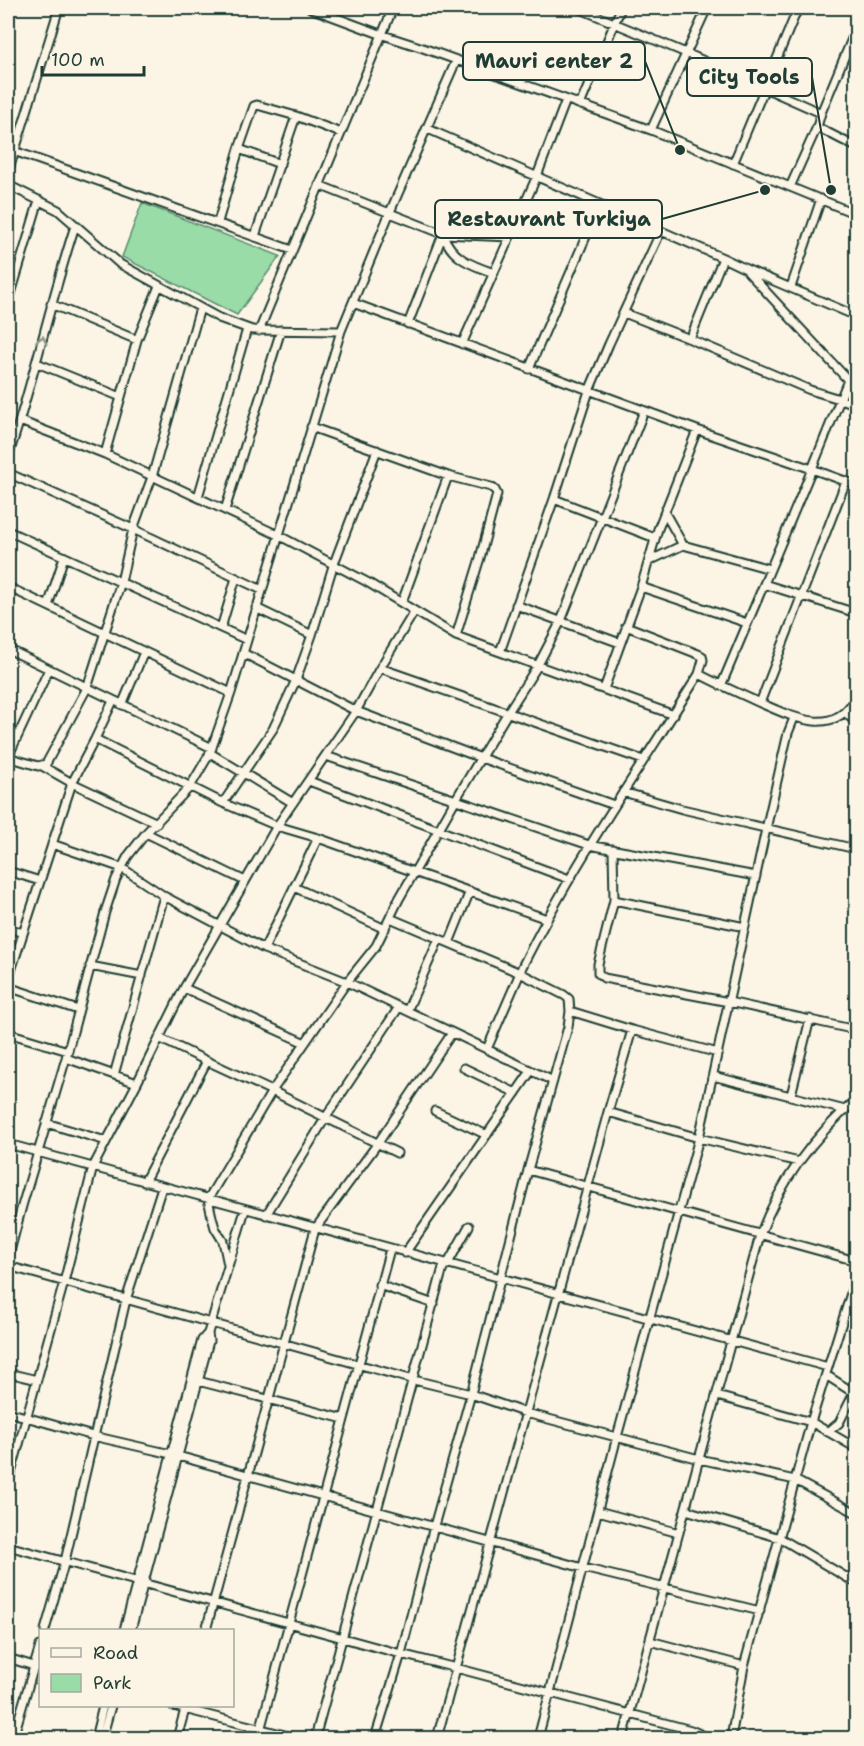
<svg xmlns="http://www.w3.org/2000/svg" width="864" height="1746" font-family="'Shantell Sans',sans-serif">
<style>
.green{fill:#99dca8;stroke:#5c8c6e;stroke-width:1.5}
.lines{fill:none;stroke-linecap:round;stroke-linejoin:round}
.minor-casing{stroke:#1f3d34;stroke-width:11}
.minor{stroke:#fcf5e5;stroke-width:7}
.oneway{stroke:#8e998c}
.leader{fill:none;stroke:#1f3d34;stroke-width:2}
.callout-dot{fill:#1f3d34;stroke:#fcf5e5;stroke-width:2}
.callout{fill:#fcf5e5;stroke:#1f3d34;stroke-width:2}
.callout-label{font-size:20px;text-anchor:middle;font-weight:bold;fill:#1f3d34}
</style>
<rect width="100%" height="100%" fill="#fcf5e5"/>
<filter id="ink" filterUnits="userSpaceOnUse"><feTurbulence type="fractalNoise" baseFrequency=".0167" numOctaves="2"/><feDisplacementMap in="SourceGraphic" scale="12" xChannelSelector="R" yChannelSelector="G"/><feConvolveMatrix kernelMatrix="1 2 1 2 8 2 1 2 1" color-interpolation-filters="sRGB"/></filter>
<g filter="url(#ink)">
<path class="green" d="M142,203L280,256L237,315L122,257Z"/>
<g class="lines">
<defs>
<path id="minor" d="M310,8L380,34L423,48L651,130L856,214
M578,8L686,53L821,113
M580,105L621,8
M817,127L856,147
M428,129L723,258L746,269L856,316
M651,130L707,8
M239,149L280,164
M14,151L292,250
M733,164L798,8
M8,173L59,8
M8,185L58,210L120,264L219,318L252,330L341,331
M319,185L443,234L510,237
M790,187L817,127L821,113L856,29
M218,222L239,149L254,106L257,105L296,116L341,133
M443,234C451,258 471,265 494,273
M255,236L296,116
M748,272L848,380L812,469L856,485
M791,287L821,199
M353,303L697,430
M8,304L39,200
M51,304L137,340
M624,313L690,339L810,390L856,404
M408,324L443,234
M259,331L393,8
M690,339L723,258
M462,344L537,176L566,100
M37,363L121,397
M529,369L600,204
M20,421L105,454L278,535L367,582L456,636L674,715
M311,427L448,476L491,487L495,490L497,494L480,558L456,636
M105,454L137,340L159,286
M8,457C34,380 50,302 75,226
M8,473L133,529L262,590
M198,497L247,329
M554,499L655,538
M225,510L281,330
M665,513L683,545L770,569
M8,531L247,640
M649,561L683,545
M8,587L231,693
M641,587L747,623
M402,602L448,476
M516,605L620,643
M48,606L64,557
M256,608L312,635
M221,628L236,578
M8,649L212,748
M500,652L554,499L589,391L609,344L661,231
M243,653L356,711L481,758L614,805
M380,668L643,760
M699,674C718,684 738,693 758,702C791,716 835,740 856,696
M721,686L764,584L856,613
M604,689L641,587L658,529L697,430L812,469L764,584
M113,701L95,739L223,803L277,826L356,711L380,668L414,612
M760,703L846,481
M122,705L144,652
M845,712L856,723
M210,753L293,803
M326,756L589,845L756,876
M8,757L38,766L46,764L87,688L121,582L133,529L152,477L200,308
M8,757L49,669
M42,766L72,783L157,823
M309,781L569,879
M623,792L682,809L856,849
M223,803L273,729L296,680L312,635L333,566L377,450
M146,833L245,881
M52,844L122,868L164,896L264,949L347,982L553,1081
M613,849L614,900L598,964V973L604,978L729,1002L856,1030
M8,871L40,881
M294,887L385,929
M614,900L745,927
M390,918L520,973L487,1049
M8,928L23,933
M449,943L470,891
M264,949L318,838
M90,966L142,976
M8,980L72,783L95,739
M8,987L78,1010
M184,988L305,1043
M407,1011L439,939
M570,1011L632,1030
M8,1033L68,1051
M159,1038L207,1061
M66,1058L137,1083
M464,1068L516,1093
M114,1075L164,896
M713,1076L845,1110
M791,1095L810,1019
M435,1111L487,1135
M608,1112L699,1138L799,1162
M46,1123L106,1141
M8,1144L828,1367
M528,1170L856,1261
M144,1182L207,1061L272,1091L397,1153
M266,1215L326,1117L399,1007
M405,1253L531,1071
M8,1259L22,1206L66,1058L105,912L116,879L128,856L146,833L190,787L210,753L231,693L341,331L390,212L456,61
M228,1265L223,1241L215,1228L212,1217L208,1199L272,1091L347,982L376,946L399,899L456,799L508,712L538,665L561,621L644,411
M447,1265L469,1226
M8,1266L414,1380L471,1394L526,1413L699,1459L795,1480L856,1513
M379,1285L434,1304
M8,1373L37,1380
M826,1375L854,1393L856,1389
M198,1381L344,1419
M717,1396L811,1422L856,1448
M8,1412L93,1436L171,1454
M828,1432L839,1423L854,1393
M178,1456L583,1568L760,1611
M8,1484L64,1282L93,1167L137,1083L184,988L277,826L318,838L547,919
M686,1510L780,1538L856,1583
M598,1511L679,1533
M8,1546L401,1654L456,1668L691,1730L709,1738
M45,1630L65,1561L126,1300L162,1187
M124,1630L202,1340L208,1333
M131,1630L209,1341L208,1333L245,1210
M206,1630L315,1229L378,1143L452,1033
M650,1641L744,1666
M8,1658L40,1668
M173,1706L296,1738
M13,1738L40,1646
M95,1738L103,1706
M102,1738L111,1706
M177,1738L186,1706
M258,1738L390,1249
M315,1738L444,1264
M375,1738L401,1654L434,1526L471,1394L528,1170L568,1027L570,1011L569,999L564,995L520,973L522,967C573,864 638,771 699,674L703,660L702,656L698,654L626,626
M437,1738L608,1112L632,1030L718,1053
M538,1738L617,1437L699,1138L766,829L788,733L794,718
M623,1738L760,1235C780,1182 814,1136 856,1100
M731,1738L744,1666L811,1422L856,1277"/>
</defs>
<use href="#minor" class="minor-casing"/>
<use href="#minor" class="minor"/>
</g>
<defs><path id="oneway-chevron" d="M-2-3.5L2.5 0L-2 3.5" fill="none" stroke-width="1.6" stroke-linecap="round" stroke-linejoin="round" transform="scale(1.5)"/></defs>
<use class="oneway" href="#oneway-chevron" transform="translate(42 340) rotate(-77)"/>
</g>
<path class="leader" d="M680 150L645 61M831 190L812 77M765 190L662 219"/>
<g class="callout-dot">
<circle cx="680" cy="150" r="6"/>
<circle cx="831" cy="190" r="6"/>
<circle cx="765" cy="190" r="6"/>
</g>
<g class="callout">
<rect x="463" y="42" width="182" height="38" rx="6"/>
<rect x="687" y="58" width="125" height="38" rx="6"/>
<rect x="435" y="200" width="227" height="38" rx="6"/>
</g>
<g class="callout-label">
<text x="554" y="68">Mauri center 2</text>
<text x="749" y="84">City Tools</text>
<text x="549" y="226">Restaurant Turkiya</text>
</g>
<rect width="864" height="1746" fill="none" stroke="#fcf5e5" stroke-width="30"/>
<rect x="15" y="15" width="834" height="1716" fill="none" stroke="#1f3d34" stroke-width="2" filter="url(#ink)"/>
<rect x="39" y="1629" width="195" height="78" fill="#fcf5e5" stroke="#a4ab9e" stroke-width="1.5"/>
<rect x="51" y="1648" width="30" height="9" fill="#fcf5e5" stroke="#a4ab9e" stroke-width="1.5"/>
<text x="93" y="1659" font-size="18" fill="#1f3d34">Road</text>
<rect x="51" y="1674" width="30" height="18" fill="#99dca8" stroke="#a4ab9e" stroke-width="1.5"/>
<text x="93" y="1689" font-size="18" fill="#1f3d34">Park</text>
<path d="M42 66v9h102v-9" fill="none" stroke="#1f3d34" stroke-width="3"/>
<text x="51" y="66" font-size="18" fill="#1f3d34" stroke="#fcf5e5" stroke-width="4.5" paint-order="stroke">100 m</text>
</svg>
